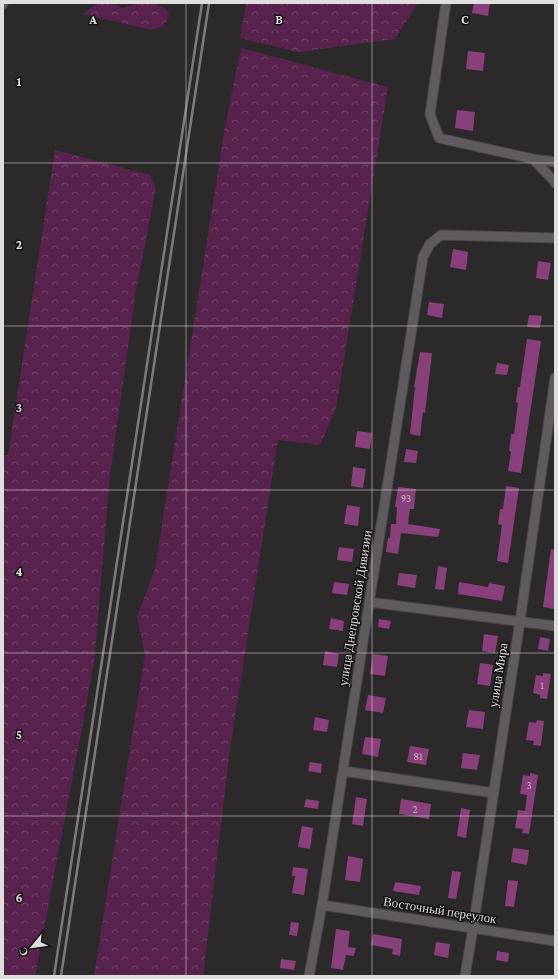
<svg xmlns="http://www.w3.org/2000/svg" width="558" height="979" font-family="'Crimson Pro',serif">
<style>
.forest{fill:url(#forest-crowns)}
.building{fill:#874079}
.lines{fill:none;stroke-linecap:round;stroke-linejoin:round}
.street-casing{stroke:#4a4749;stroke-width:11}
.street{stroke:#5e5a5d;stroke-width:9}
.rail{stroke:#7d7a7c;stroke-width:2.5}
.grid{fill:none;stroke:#dfddde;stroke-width:1;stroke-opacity:0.55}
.labels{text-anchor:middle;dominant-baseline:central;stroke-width:3;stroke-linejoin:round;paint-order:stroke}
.number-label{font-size:11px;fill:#c9b6c5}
.street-label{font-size:13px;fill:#dfddde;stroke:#141213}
.grid-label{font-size:13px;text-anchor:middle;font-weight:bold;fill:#dfddde;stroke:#141213;stroke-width:3;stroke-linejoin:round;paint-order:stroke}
</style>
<defs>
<pattern id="forest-crowns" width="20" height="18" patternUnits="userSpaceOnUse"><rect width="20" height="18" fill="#57234d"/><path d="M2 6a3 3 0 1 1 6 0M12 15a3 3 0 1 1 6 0" fill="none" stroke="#6f4266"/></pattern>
</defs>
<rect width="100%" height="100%" fill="#2c292b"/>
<path class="forest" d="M98,3H113L122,8L139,3H154L166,9L169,16L164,26L151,30L83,14Z
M246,3H418L395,39L298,52L240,38Z
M241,48L388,87L336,408L320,445L278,440L230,749L203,976H94L145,654L137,617L155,569L225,127Z
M55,150L150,175L156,188L136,290L110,475L94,664L35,976H3V455H8Z"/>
<path class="building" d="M474,3H490L488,16L472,13Z
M468,51L485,53L483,71L466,69Z
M457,110L475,112L473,131L455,128Z
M453,249L468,252L466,270L450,267Z
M538,261L551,263L548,280L536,278Z
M429,302L444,304L442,318L427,315Z
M529,315L542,316L540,328L527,327Z
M527,339L541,341L521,473L508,471L511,452L509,451L511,434H514L518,403L516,402L518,387H520Z
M420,352L432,353L425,413L423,412L420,436L410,434L415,387H414Z
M497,363L509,365L507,375L495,374Z
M357,431L372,433L370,449L355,447Z
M406,449L418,451L416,463L404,462Z
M353,467L366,469L363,488L351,486Z
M506,486L519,488L508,563L497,561L502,525L498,524L500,509H503Z
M398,487L416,489L414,509H410L408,524L440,529L438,537L401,533L398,554L386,552L388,538H390L391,524H396L397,507H395Z
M347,505L360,507L358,526L344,524Z
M339,547L354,549L352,562L337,560Z
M551,549L555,550V609L543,607Z
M438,566L447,568L444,590L435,589Z
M399,573L417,575L415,588L397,585Z
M334,582L349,584L347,595L332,593Z
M459,582L488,587L489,583L505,586L502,601L458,594Z
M331,618L344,621L343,631L329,629Z
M379,619L391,621L389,629L378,627Z
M484,634L498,636L495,653L482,651Z
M540,637L550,639L548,651L538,649Z
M325,651L339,654L337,667L323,665Z
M373,654L388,656L385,676L370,674Z
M480,663L493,665L490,686L477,684Z
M543,673L551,674L547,699L540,698V695L533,693L536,675L543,676Z
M368,695L386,698L383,713L365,710Z
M469,710L485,712L483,729L466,727Z
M315,717L329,720L327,732L313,730Z
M537,720L544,721L541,746L533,745L534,741L526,740L529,722L536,723Z
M365,737L381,739L378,757L362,754Z
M410,746L429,749L426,765L407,762Z
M463,753L480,755L477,770L461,768Z
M310,762L322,764L321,773L308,771Z
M530,773L538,775L529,834L522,833L523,829L515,828L518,810L525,811L527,795L520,794L523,775L530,776Z
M356,797L367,799L363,826L352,824Z
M306,799L319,801L318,809L304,807Z
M401,799L431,804L429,819L399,814Z
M461,808L470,810L466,838L457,836Z
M302,826L313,828L310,849L298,847Z
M513,848L529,850L527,865L511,862Z
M348,856L363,859L360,882L345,880Z
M293,867L308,869L304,895L292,893L295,876H292Z
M452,871L461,872L456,899L448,898Z
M508,880L518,881L514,907L505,906Z
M395,882L421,886L419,895L393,891Z
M291,922L299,923L297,936L289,935Z
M336,929L350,931L348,947L356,948L354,956L346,955L343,970L331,968Z
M373,934L402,939L400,956L392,954L393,949L371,945Z
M436,942L450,944L448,958L434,955Z
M497,951L509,953L508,962L496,960Z
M281,959L296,961L294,970L280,968Z"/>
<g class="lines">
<defs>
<path id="street" d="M446,3L430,114L439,138L533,159L555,162
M3,4V3
M533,159L554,181L555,183
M369,602L555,626
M343,771L494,793
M322,905L555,941
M309,976L322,905L423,257L430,244L441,235L555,238
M465,976L473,928L520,621L555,378"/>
</defs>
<use href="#street" class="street-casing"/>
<use href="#street" class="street"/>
<path class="rail" d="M54,976L202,3
M61,976L209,3"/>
</g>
<path class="grid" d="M186,3V976M372,3V976M3,163H555M3,326H555M3,490H555M3,653H555M3,816H555"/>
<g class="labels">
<g class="number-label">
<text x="406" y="498">93</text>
<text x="542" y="685">1</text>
<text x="418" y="756">81</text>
<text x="529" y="785">3</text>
<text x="415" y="809">2</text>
</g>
<g class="street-label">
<text transform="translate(355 608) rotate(-81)">улица Днепровской Дивизии</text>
<text transform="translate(498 675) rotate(-81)">улица Мира</text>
<text transform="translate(440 910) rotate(9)">Восточный переулок</text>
</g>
</g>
<g class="grid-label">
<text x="93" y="24">A</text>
<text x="279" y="24">B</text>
<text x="465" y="24">C</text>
<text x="19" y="86">1</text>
<text x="19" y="249">2</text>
<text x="19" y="412">3</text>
<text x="19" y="576">4</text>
<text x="19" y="739">5</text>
<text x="19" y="902">6</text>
</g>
<rect width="558" height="979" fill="none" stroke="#dfddde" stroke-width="8"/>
<g transform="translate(32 947) rotate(241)" stroke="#141213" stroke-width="3" paint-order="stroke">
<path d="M0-3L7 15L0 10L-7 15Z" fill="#dfddde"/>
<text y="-6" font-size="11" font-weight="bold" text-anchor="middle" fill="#dfddde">С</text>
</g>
</svg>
